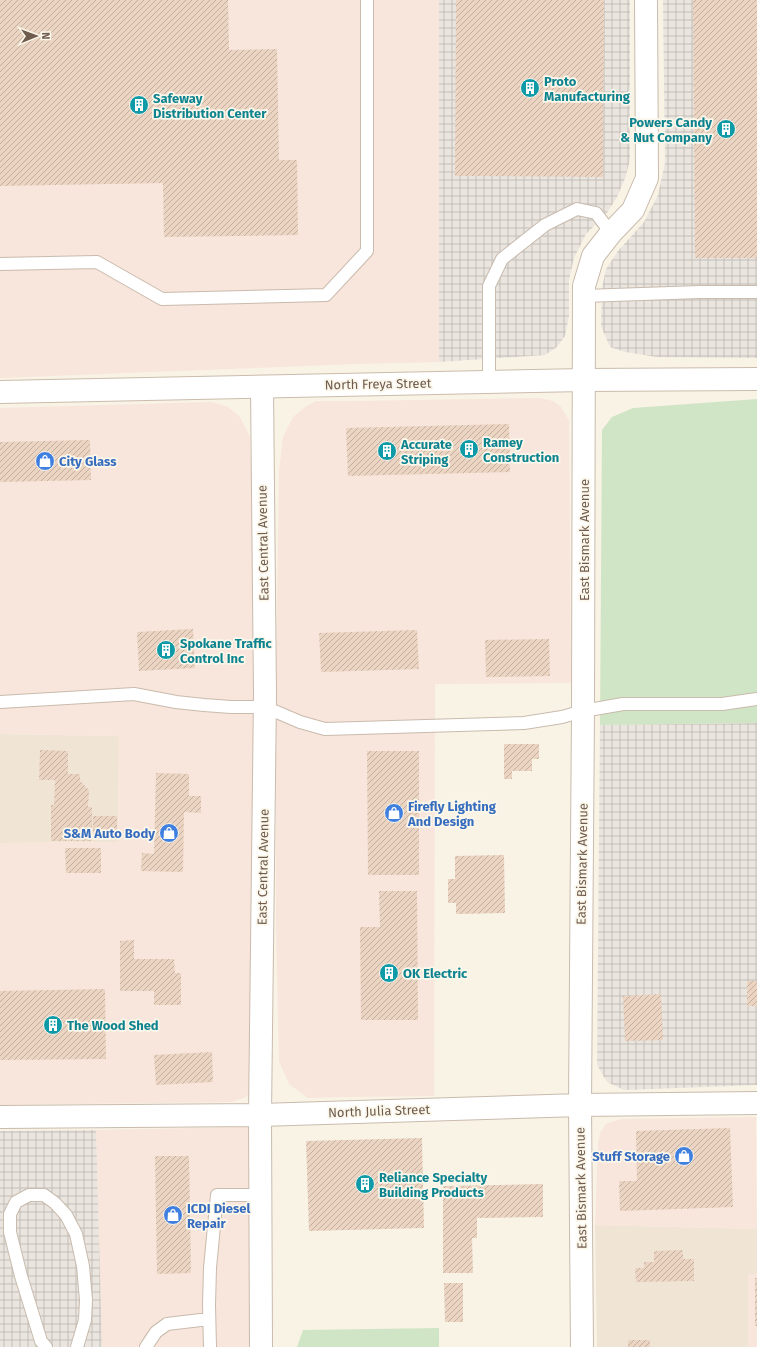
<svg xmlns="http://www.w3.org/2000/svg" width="757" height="1347" font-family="'Fira Sans',sans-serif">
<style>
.residential{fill:#f0e5d5}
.commercial{fill:#f8e5db}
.industrial{fill:url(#industrial-grid)}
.green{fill:#d0e5c6}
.building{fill:url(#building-hatch)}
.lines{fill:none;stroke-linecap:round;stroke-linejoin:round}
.lane-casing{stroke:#c9bbad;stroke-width:14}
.street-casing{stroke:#c9bbad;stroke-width:24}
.secondary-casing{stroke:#cbbcac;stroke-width:24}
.lane{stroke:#fff;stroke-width:12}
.street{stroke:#fff;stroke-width:22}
.secondary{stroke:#fff;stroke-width:22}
.labels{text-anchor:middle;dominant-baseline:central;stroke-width:3.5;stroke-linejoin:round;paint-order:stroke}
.culture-label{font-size:13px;font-weight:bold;fill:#0d838f;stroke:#fcf7eb;text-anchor:start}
.street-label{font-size:13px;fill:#6f5c4e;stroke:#fcf7eb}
.shop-label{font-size:13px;font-weight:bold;fill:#366cbe;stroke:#fcf7eb;text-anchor:start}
</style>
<defs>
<pattern id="industrial-grid" width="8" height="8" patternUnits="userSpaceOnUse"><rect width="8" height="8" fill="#eae5df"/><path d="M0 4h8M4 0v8" fill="none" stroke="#c2bdb7"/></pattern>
<pattern id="building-hatch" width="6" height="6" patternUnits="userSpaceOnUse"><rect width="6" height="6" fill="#ebd4c1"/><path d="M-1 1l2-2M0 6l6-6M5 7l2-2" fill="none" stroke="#c3af9f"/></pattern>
</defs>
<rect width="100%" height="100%" fill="#f9f3e6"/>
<path class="residential" d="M0,734L119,736L118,842L0,843Z
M595,1225L757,1229V1274H748V1347H597Z"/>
<path class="commercial" d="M0,0H439V362L355,364L0,378Z
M539,398L553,401L561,407L569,420L571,683L435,684L434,1096L343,1097L308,1098L289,1084L279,1061L276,925V683L279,471L283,437L293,417L305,407L316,401H354Z
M211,402L228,407L240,417L250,437L257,643L253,1088L246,1097L232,1102L0,1105V843L118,842L119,736L0,734V408Z
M756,1117L757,1229L595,1225L598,1144L600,1133L606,1124L620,1119Z
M244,1127L249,1128L253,1136V1347H102L96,1130Z
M748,1274H757V1347H748Z"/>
<path class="industrial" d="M439,0H630V159L626,176L617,197L607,213L586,234L574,258L569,280V316L565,336L557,347L545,355L439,362Z
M663,0H757V358L657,357L625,352L610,347L601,326L602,288L606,269L618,251L644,222L658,195L665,163Z
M757,723V1085L624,1090L607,1082L597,1065L600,725Z
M96,1130L102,1347H0V1131Z"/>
<path class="green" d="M757,399V723L600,725L602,430L612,417L633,408Z
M439,1328V1347H297L303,1330Z"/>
<path class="building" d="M0,0H228L229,50L277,49L279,160H297L298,235L164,237L163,183L0,186Z
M456,0H604L603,177L455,176Z
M693,0H757V258H695Z
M509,424L510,472L348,476L346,428Z
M90,440L91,480L0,482V442Z
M193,629L195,668L139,671L137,632Z
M417,630L419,669L321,672L319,633Z
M549,639L550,676L486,677L485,640Z
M504,744H539V759H532V771H512V779H504Z
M40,750L68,751V774H80V781L89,790L88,807H92V841H51V805H54L55,780H39Z
M367,751H419V875H368Z
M156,773L189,774V796H201V813L184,812L183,872L141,871L142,853L154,854Z
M93,816H117V839H93Z
M65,848H101V873H66Z
M504,855L505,913L456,914V903H448V879H455V856Z
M379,891H417L418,1020H361L360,927H380Z
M134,940V959H174L175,973H181V1005H154V991H120V941Z
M747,981H757V1006H747Z
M105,989L106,1059L0,1060V991Z
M661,994L663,1040L625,1041L623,996Z
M212,1052L213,1082L156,1085L154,1055Z
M730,1128L733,1207L620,1211L619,1181H637L636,1131Z
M422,1138L424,1228L309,1231L306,1141Z
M155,1156H189L191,1273L157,1274Z
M543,1184V1217L477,1218V1238H472L473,1273H443V1186Z
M683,1250V1259H694V1281L636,1282L635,1268H644V1262H654V1251Z
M755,1278H757V1326H755Z
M444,1283H463V1322H445Z
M628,1340H650V1347H628Z"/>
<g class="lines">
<defs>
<path id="lane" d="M0,264L97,262L162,299L326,295L367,251V0
M584,296L700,292H757
M489,382V286L502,259L545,225L577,209L596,213L611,233
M0,702L134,694L176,702L204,705L231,707H265L300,722L325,729L524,723L562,717L583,711L623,704H722L757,699
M46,1347L41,1341L21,1276L10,1232V1214L16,1202L29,1195H44L55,1203L66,1215L76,1234L83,1266L86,1300L85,1320L77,1347
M146,1347L156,1332L167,1324L209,1319
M210,1347L209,1305L210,1268L217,1195H260"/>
<path id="street" d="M0,1117L260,1115L580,1105L757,1103
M261,1347L260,1115L265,695L262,387
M582,1347L580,1105L583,711L584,286L593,256L611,233L633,210L647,178L646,0"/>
<path id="secondary" d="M0,392L584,380L757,379"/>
</defs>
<use href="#lane" class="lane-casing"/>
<use href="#street" class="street-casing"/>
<use href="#secondary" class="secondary-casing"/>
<use href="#lane" class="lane"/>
<use href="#street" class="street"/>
<use href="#secondary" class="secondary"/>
</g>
<defs>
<symbol id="building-disc" viewBox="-11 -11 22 22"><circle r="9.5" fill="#0f9aa8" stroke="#fcf7eb"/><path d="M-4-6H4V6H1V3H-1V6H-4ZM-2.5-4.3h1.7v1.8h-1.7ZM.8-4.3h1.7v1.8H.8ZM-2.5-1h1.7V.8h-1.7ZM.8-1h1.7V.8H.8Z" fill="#fff"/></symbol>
<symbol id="shop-disc" viewBox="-11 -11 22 22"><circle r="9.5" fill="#3f7fe0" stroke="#fcf7eb"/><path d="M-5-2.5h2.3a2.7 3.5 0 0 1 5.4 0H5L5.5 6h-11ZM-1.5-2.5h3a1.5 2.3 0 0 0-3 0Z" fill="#fff"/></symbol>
</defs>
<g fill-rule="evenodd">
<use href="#building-disc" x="519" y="77" width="22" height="22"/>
<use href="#building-disc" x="128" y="94" width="22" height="22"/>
<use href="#building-disc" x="715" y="118" width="22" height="22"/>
<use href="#building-disc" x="458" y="438" width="22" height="22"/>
<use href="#building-disc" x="376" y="440" width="22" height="22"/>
<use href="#shop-disc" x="34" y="450" width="22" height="22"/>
<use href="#building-disc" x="155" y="639" width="22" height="22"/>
<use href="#shop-disc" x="383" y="802" width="22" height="22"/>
<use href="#shop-disc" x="158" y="822" width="22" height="22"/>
<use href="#building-disc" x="378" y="962" width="22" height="22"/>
<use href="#building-disc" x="42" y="1014" width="22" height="22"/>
<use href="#shop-disc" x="673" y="1145" width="22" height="22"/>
<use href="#building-disc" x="354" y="1173" width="22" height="22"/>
<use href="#shop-disc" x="162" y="1204" width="22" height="22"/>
</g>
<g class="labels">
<g class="culture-label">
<text x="544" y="81">Proto<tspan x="544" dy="15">Manufacturing</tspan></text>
<text x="153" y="98">Safeway<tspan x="153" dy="15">Distribution Center</tspan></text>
<text x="712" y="122" text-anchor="end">Powers Candy<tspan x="712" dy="15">&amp; Nut Company</tspan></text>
<text x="483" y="442">Ramey<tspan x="483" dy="15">Construction</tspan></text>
<text x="401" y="444">Accurate<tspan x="401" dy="15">Striping</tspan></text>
<text x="180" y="643">Spokane Traffic<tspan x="180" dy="15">Control Inc</tspan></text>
<text x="403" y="973">OK Electric</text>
<text x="67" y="1025">The Wood Shed</text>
<text x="379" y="1177">Reliance Specialty<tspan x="379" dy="15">Building Products</tspan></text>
</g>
<g class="street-label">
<text transform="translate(378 384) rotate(-1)">North Freya Street</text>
<text transform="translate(584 540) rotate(-90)">East Bismark Avenue</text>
<text transform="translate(263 543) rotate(-91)">East Central Avenue</text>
<text transform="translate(582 864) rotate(-89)">East Bismark Avenue</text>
<text transform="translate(263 867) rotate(-89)">East Central Avenue</text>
<text transform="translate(379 1111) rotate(-2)">North Julia Street</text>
<text transform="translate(581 1188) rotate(-91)">East Bismark Avenue</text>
</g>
<g class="shop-label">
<text x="59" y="461">City Glass</text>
<text x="408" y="806">Firefly Lighting<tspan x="408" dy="15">And Design</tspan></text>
<text x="155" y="833" text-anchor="end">S&amp;M Auto Body</text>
<text x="670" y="1156" text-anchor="end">Stuff Storage</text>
<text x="187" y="1208">ICDI Diesel<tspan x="187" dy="15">Repair</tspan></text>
</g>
</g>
<g transform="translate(36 36) rotate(89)" stroke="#fcf7eb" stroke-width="3" paint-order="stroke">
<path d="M0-3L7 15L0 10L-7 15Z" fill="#6f5c4e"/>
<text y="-6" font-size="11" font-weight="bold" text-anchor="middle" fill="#6f5c4e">N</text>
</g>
</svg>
